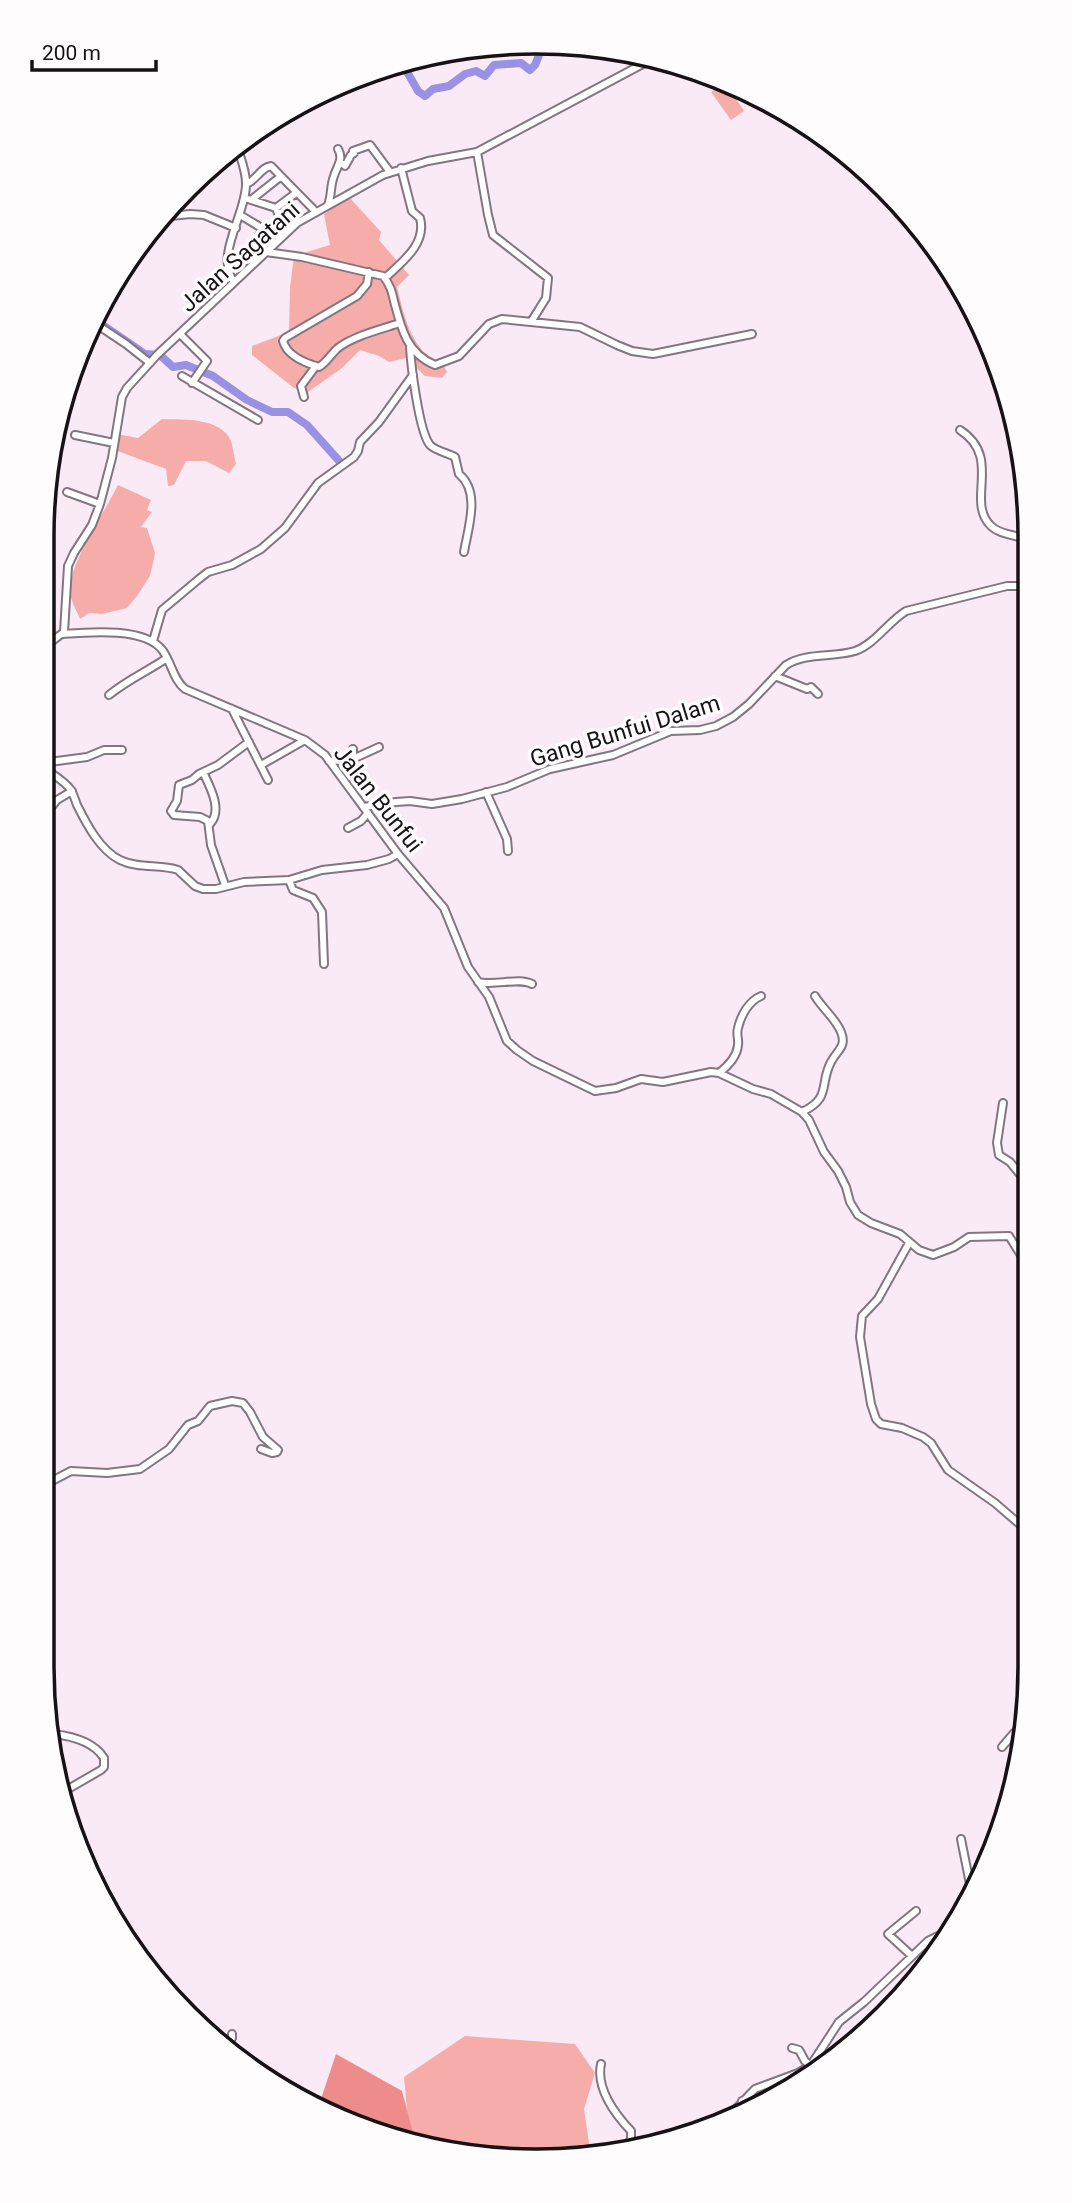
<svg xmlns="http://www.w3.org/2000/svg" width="1072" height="2203" font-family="Roboto,sans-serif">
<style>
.green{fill:#f6adaa}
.forest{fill:#ee8c8b}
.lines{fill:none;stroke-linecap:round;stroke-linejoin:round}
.river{stroke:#9992e4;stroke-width:8}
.minor-casing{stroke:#837680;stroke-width:10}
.minor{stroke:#fff;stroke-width:6}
.labels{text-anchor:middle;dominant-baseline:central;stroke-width:7;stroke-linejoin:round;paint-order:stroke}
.street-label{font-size:23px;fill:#171215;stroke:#fffcfe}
.rim{fill:none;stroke:#171215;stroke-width:3.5}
</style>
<rect width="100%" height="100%" fill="#f9eaf6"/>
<path class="green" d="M725,82L744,111L731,120L711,92Z
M349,197L381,232L379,240L409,275L397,287C403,310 408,337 426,354C436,363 440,358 447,372L442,378L425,376L406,358L389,362L379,356L360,350L342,368L308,392L294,388L252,355V346L289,332L290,287L294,256L330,245L324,214Z
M162,419C183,420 221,417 231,441C233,448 234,456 236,464L229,473L206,461H186L174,485L168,486L166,469L115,450L117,434L138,438Z
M118,485L151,500L147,510L152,512L141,527L147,528L155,553L150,576L137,596L127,608L102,614L89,613L80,619C77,611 71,602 70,593C66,568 106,510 118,485Z
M465,2036L575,2044L595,2073L584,2109L591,2157L439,2151L410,2142L404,2077Z"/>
<path class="forest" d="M336,2054L402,2091L416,2144L347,2123L318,2108Z"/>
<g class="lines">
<path class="river" d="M402,63L418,91L425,96L433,89L449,86L465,74L476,71L485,76L494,65L521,63L530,70L535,65L544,43
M336,86C353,88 381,72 397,64
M268,122L274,125C284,122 287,115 295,110C303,105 306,106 311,99
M94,319L145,354L160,355L173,367L186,365L213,376L247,400L272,412H288L307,425L341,463"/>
<defs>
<path id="minor" d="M477,152L488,215L493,235L548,278L546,298L531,322
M340,162L345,166L351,155L354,153L353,151L370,145L390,172
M246,184C256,181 261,167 271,166L316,212
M248,199L276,208
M251,200L280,177
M328,205C332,195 330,186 334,176C337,166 344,159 338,149
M240,215L265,230L274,244
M162,217L190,214L204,215L236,228
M288,230L280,219L276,208L296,193
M266,252L302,257L383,276C390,284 392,292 394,301C401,328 407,354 435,365L459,356L489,324L502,319L580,327L617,345L632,351L653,354L752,334
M254,263L252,251L263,228
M369,272L367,284L357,296L285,338L283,341C287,356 305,363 319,367C327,362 331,354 338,348C353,336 382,329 400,323
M385,278C402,262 427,244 420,218L412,211L401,168
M234,282C214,256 247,212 246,183C246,170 240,157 237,146
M93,322L126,344L150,363
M180,334L207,361L192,383
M410,347C411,365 419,432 430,445C436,451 448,453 455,457L459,474C481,492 468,528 464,552
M182,376L258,420
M304,397L301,386L316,366
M960,430C1003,458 965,501 991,526C1000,535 1015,534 1026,540
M75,435L114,443
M67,492L100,504
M63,634C89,632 146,627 163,651C172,664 173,679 185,689L305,740L325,755L398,854L444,908L468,967L489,997L507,1041L517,1050L533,1061L595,1091L616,1088L641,1079L663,1082L711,1072L719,1073L753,1089L771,1094L802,1112L809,1120L824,1152L838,1171L846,1187L850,1202L858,1215L871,1223L900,1234L919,1250L933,1255L954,1247L969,1237L1009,1236L1024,1260L1029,1263
M153,641L162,610L199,579L208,572L232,565L261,549L285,528L318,483L354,457L358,451L360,442L379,422L413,375
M42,649L64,632L68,566L74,553L92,525L100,504L112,458L122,397L127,388L157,355L297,223L383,175L428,161L477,152L654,58
M775,676L807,689L811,687L818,694
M109,695C127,680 148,671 167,658
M232,709L268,780
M355,758L379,747
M329,761L353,760V749
M42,763L87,757L104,750H122
M261,765L305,740
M42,766C51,774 64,780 71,790C74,795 75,800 77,805C87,825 100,850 120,860C139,869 160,864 178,870L195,886L203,889H216L244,882L289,880L322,870L367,865L389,859L398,854
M203,772C210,787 223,810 210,824
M486,792L507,839L508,851
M364,807L396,802L410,801L432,804L462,799L507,787L550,769L613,755L671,731L700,730L716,726L733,717L749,704L786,665C807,652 832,658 855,651C875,644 888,622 906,611L1007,586H1021L1026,588
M42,819L57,800L72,791
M348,828L361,821L368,813
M42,840L50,854L43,864
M289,880L293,890L313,898L322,912L324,964
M225,885L211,845L208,821L200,817L174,815L171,811L177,801L179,785L192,780L199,774L218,765L249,742
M478,982C495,986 519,977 532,984
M719,1073C728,1066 737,1057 738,1045C739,1039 736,1034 738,1028C741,1015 749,1001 761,996
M1003,1103L997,1143L999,1155L1010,1162L1028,1184
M802,1112C832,1098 819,1084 831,1062C837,1050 847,1047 841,1032C836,1019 822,1008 815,996
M909,1243L878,1299L862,1316L860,1337L871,1404L876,1419L881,1424L902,1428L923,1437L931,1443L948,1470L995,1503L1030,1533
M42,1482H50L71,1471L107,1473L140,1469L169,1449L188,1425L198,1421L210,1406L232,1401L243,1403L250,1412L263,1437L278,1450L277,1452L272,1453L261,1449
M53,1734C71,1736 94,1742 104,1758V1767L101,1770L63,1792
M1002,1747L1014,1733L1024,1728
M961,1839L972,1894
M912,1956L888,1934L916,1911
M223,2042L232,2038V2034
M792,2048L799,2050L805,2061L812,2067
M601,2064C596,2088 615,2114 631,2131V2138L627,2149
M742,2101L751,2111
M727,2118L755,2089L798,2073L811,2065L839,2022L864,2002L928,1941L954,1928"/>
</defs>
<use href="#minor" class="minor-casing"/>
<use href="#minor" class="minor"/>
</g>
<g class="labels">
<g class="street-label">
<text transform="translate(240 257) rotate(-42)">Jalan Sagatani</text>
<text transform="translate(625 731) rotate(-17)">Gang Bunfui Dalam</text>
<text transform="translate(378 799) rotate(52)">Jalan Bunfui</text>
</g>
</g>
<path d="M0 0H1072V2203H0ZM536 54H536A482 482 0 0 1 1018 536V1667A482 482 0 0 1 536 2149H536A482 482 0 0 1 54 1667V536A482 482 0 0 1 536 54Z" fill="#fffcfe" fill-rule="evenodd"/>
<path class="rim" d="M536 54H536A482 482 0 0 1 1018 536V1667A482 482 0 0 1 536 2149H536A482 482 0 0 1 54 1667V536A482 482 0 0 1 536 54Z"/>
<path d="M32 60v10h124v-10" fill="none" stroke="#171215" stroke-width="3.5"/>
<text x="42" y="60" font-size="21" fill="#171215" stroke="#fffcfe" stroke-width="5" paint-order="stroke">200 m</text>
</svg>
